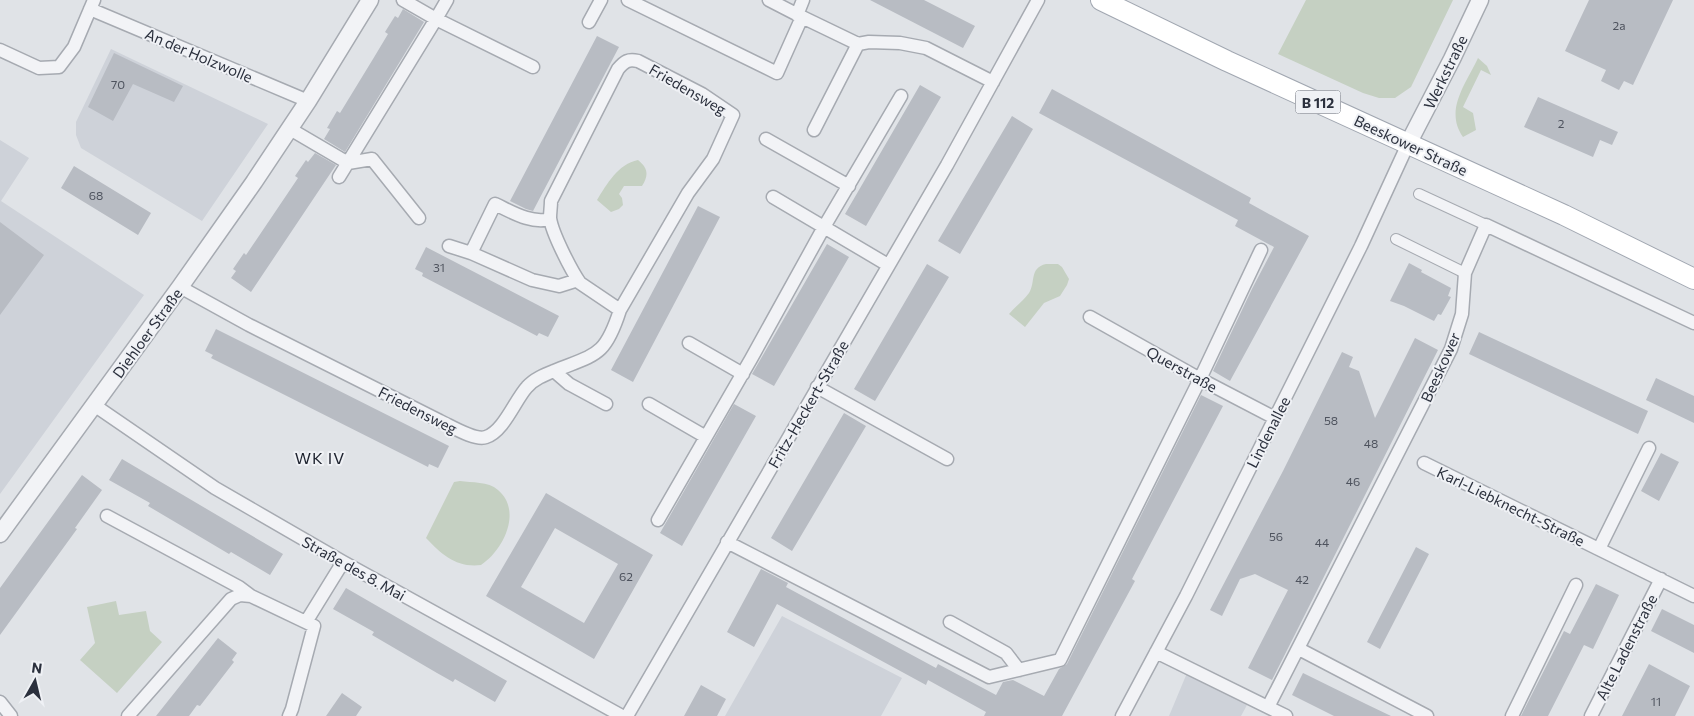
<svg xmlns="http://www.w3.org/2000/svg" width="1694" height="716" font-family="Commissioner,sans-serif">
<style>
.built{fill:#ced2d9}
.green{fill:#c5d0c2}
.building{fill:#b8bcc3;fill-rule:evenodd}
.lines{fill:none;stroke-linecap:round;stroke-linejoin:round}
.pedestrian-casing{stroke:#a6aab1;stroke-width:12}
.minor-casing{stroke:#a6aab1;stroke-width:15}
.tertiary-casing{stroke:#a6aab1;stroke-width:19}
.primary-casing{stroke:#a1a7b1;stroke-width:22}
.pedestrian{stroke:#f2f3f6;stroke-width:10}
.minor{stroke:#f2f3f6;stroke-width:12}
.tertiary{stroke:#f2f3f6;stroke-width:16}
.primary{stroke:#fff;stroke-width:20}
.labels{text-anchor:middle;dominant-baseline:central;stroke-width:4;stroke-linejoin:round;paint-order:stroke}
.number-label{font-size:12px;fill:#4e535e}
.shield{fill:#eff1f5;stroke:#666a74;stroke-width:1}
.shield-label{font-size:14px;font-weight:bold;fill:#2b303d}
.street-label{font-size:15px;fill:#2b303d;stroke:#eff1f5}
.neighbourhood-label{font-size:16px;letter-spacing:1px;fill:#1d222e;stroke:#eff1f5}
</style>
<rect width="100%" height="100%" fill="#e0e3e7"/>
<path class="built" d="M111,49L268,124L202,221L81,148L76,135V122Z
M0,140L29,158L1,201L144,295L0,494Z
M782,616L902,678L881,716H725Z
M1187,673L1247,705L1241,716H1169Z"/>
<path class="green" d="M1306,0H1453L1411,87L1395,98H1379L1363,93L1278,54Z
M1478,58L1487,66L1491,75L1481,70L1463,107L1473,113L1476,130L1463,137C1444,110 1466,84 1478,58Z
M638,160C648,168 649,175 642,186H624L619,194L622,198L623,205L619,209L611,212L597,200C607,184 618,164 638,160Z
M1046,264H1058L1062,267L1069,279L1067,285L1060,296L1044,303L1025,327L1009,314C1015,307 1023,301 1029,293C1036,282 1029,268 1046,264Z
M460,481C472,483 488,481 498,490C523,511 503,551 481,565C457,568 442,555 426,538L454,482Z
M116,601L119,615L146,611L150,631L162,642L117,693L80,660L95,643L87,607Z"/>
<path class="building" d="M870,0H924L975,26L963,48Z
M1589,0H1673L1633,85L1624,81L1619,90L1601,81L1606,70L1565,51Z
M403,9L424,22L345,152L324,139L330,129L327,128L337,111L340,113L373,59L388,34L385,32L395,16L398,18Z
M597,36L619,47L533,211L526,209L510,201Z
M114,53L183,86L174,102L133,84L113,121L88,107Z
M920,85L941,97L866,226L845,214Z
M1052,89L1251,198L1249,203L1309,236L1230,381L1213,371L1252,289L1274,247L1235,226L1238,220L1039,113Z
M1538,97L1618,132L1612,145L1600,140L1593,157L1524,127Z
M1012,116L1033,129L960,254L938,241Z
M315,153L336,165L251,292L231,278L236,271L233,269L244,253L246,255L298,178L295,176L306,160L308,162Z
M74,166L151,213L138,235L61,188Z
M698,206L720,217L633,382L611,370Z
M0,222L44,255L0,315Z
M827,244L849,257L774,386L752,374Z
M426,247L559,316L548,337L539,333L537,336L422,276L423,273L415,269Z
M1409,263L1422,270L1421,272L1451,288L1448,296L1451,297L1441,315L1438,314L1434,321L1404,306L1390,301Z
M927,264L949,277L875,401L854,389Z
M216,329L449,446L438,468L429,464L428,467L211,358L213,355L205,351Z
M1479,332L1648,411L1638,434L1469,354Z
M1415,338L1438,350L1272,680L1248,668L1288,590L1255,574L1240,579L1222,616L1210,610L1283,471L1342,352L1353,357L1349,367L1359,371L1375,418Z
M1656,378L1694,396V423L1646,400Z
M1201,395L1223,406L1132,579L1135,581L1062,716H984L986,712L928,680L926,685L777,604L754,647L727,632L761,569L788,583L786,587L936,668L938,664L996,695L1003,682L1013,680L1044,696L1059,669L1067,664Z
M734,404L756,416L682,546L660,533Z
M844,413L866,426L792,551L771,538Z
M1661,453L1679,462L1659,501L1641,491Z
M122,459L283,554L270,575L231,552L229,554L197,535L148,506L150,503L109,480Z
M82,475L102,490L75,528L77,529L0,635V588Z
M546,493L653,555L594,659L486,596ZM555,528L618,564L584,623L521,587Z
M1416,547L1429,554L1380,649L1367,642Z
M1596,584L1619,595L1593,649L1584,645L1548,716H1521L1564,631L1570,634Z
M346,588L507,681L495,702L455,679L453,682L437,673L372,635L374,632L333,609Z
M1662,609L1694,625V653L1651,631Z
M218,638L237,653L232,660L234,662L200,706L197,705L189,716H156Z
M1649,664L1690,686L1675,716H1622Z
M1303,673L1366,704L1391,716H1334L1292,695Z
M701,685L726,699L717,716H684Z
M342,693L362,707L356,716H326Z"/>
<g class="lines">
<defs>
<path id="pedestrian" d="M1419,194L1486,225
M1396,239L1465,273"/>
<path id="minor" d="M403,0L436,19L447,0
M628,0L777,73L802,17L858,44L869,42L900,43L926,48L993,82
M769,0L802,17
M90,9L308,101
M797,15L803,0
M589,22L601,0
M0,50L39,68L59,67L74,47L94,0
M290,129L348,163L372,159L419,218
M814,130L858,44
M766,139L849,186
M339,177L436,19L533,67
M773,197L888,265
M550,219C531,224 512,212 495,204L471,253L532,280L559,286L578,280
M449,246L471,253
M180,287L249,325L440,421C451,426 475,441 486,437C504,431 515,400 527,387C534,379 544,375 554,371C596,354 605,357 620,310L688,193L713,159L733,115L702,94L638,61C628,59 625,61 618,69L551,201C551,207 550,212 550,218C552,233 571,270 580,283L620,310
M1090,317L1200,379L1275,418
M689,343L743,374
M554,371L569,384L606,404
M817,387L947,459
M649,404L706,437
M94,405L215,488L343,562L622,716
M1424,463L1694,596
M107,516L239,587L251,596
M658,520L751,359L824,227L901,96
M727,542L989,677L1060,660L1200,379L1261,250
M1599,549L1649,448
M306,622L343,562
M950,622L1006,653L1019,670
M1299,649L1427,716
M1156,652L1286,716
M0,702L11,716
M1268,707L1451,349L1462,314L1465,273L1486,225L1694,323
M128,716L231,599L240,595L251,596L314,626L292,709L289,716
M627,716L947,165L1038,0
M1122,716L1186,596L1361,246L1408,144
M1512,716L1576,585
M1591,716L1661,579"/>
<path id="tertiary" d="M1408,144L1452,59L1480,0
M0,534L180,287L254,182L308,101L370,0"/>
<path id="primary" d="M1101,0L1227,61L1564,215L1694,279"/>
</defs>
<use href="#pedestrian" class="pedestrian-casing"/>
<use href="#minor" class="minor-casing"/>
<use href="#tertiary" class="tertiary-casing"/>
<use href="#primary" class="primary-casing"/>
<use href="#pedestrian" class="pedestrian"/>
<use href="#minor" class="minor"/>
<use href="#tertiary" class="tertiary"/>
<use href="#primary" class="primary"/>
</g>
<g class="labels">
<g class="number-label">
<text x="1619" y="25">2a</text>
<text x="118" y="84">70</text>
<text x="1561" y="123">2</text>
<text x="96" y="195">68</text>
<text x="439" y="267">31</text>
<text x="1331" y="420">58</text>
<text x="1371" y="443">48</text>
<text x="1353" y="481">46</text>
<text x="1276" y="536">56</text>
<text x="1322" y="542">44</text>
<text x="626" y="576">62</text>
<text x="1302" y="579">42</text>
<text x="1656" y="701">11</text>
</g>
<rect class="shield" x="1295.5" y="90.5" width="45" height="23" rx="4"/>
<g class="shield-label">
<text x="1318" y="102">B 112</text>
</g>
<g class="street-label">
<text transform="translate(199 55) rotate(23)">An der Holzwolle</text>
<text transform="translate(1445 72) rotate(-64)">Werkstraße</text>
<text transform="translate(688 89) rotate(30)">Friedensweg</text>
<text transform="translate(1411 145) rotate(25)">Beeskower Straße</text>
<text transform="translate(147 333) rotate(-54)">Diehloer Straße</text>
<text transform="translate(1440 367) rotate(-66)">Beeskower</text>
<text transform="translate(1182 369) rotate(29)">Querstraße</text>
<text transform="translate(808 404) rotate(-60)">Fritz-Heckert-Straße</text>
<text transform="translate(418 410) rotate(27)">Friedensweg</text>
<text transform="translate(1268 432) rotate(-63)">Lindenallee</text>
<text transform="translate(1511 506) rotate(26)">Karl-Liebknecht-Straße</text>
<text transform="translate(354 568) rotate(29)">Straße des 8. Mai</text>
<text transform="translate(1626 647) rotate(-63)">Alte Ladenstraße</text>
</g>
<g class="neighbourhood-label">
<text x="320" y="457">WK IV</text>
</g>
</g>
<g transform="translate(35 681) rotate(8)" stroke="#eff1f5" stroke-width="4" paint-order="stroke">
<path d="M0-4L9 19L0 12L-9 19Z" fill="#2b303d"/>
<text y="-8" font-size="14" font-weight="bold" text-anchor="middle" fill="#2b303d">N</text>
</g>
</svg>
